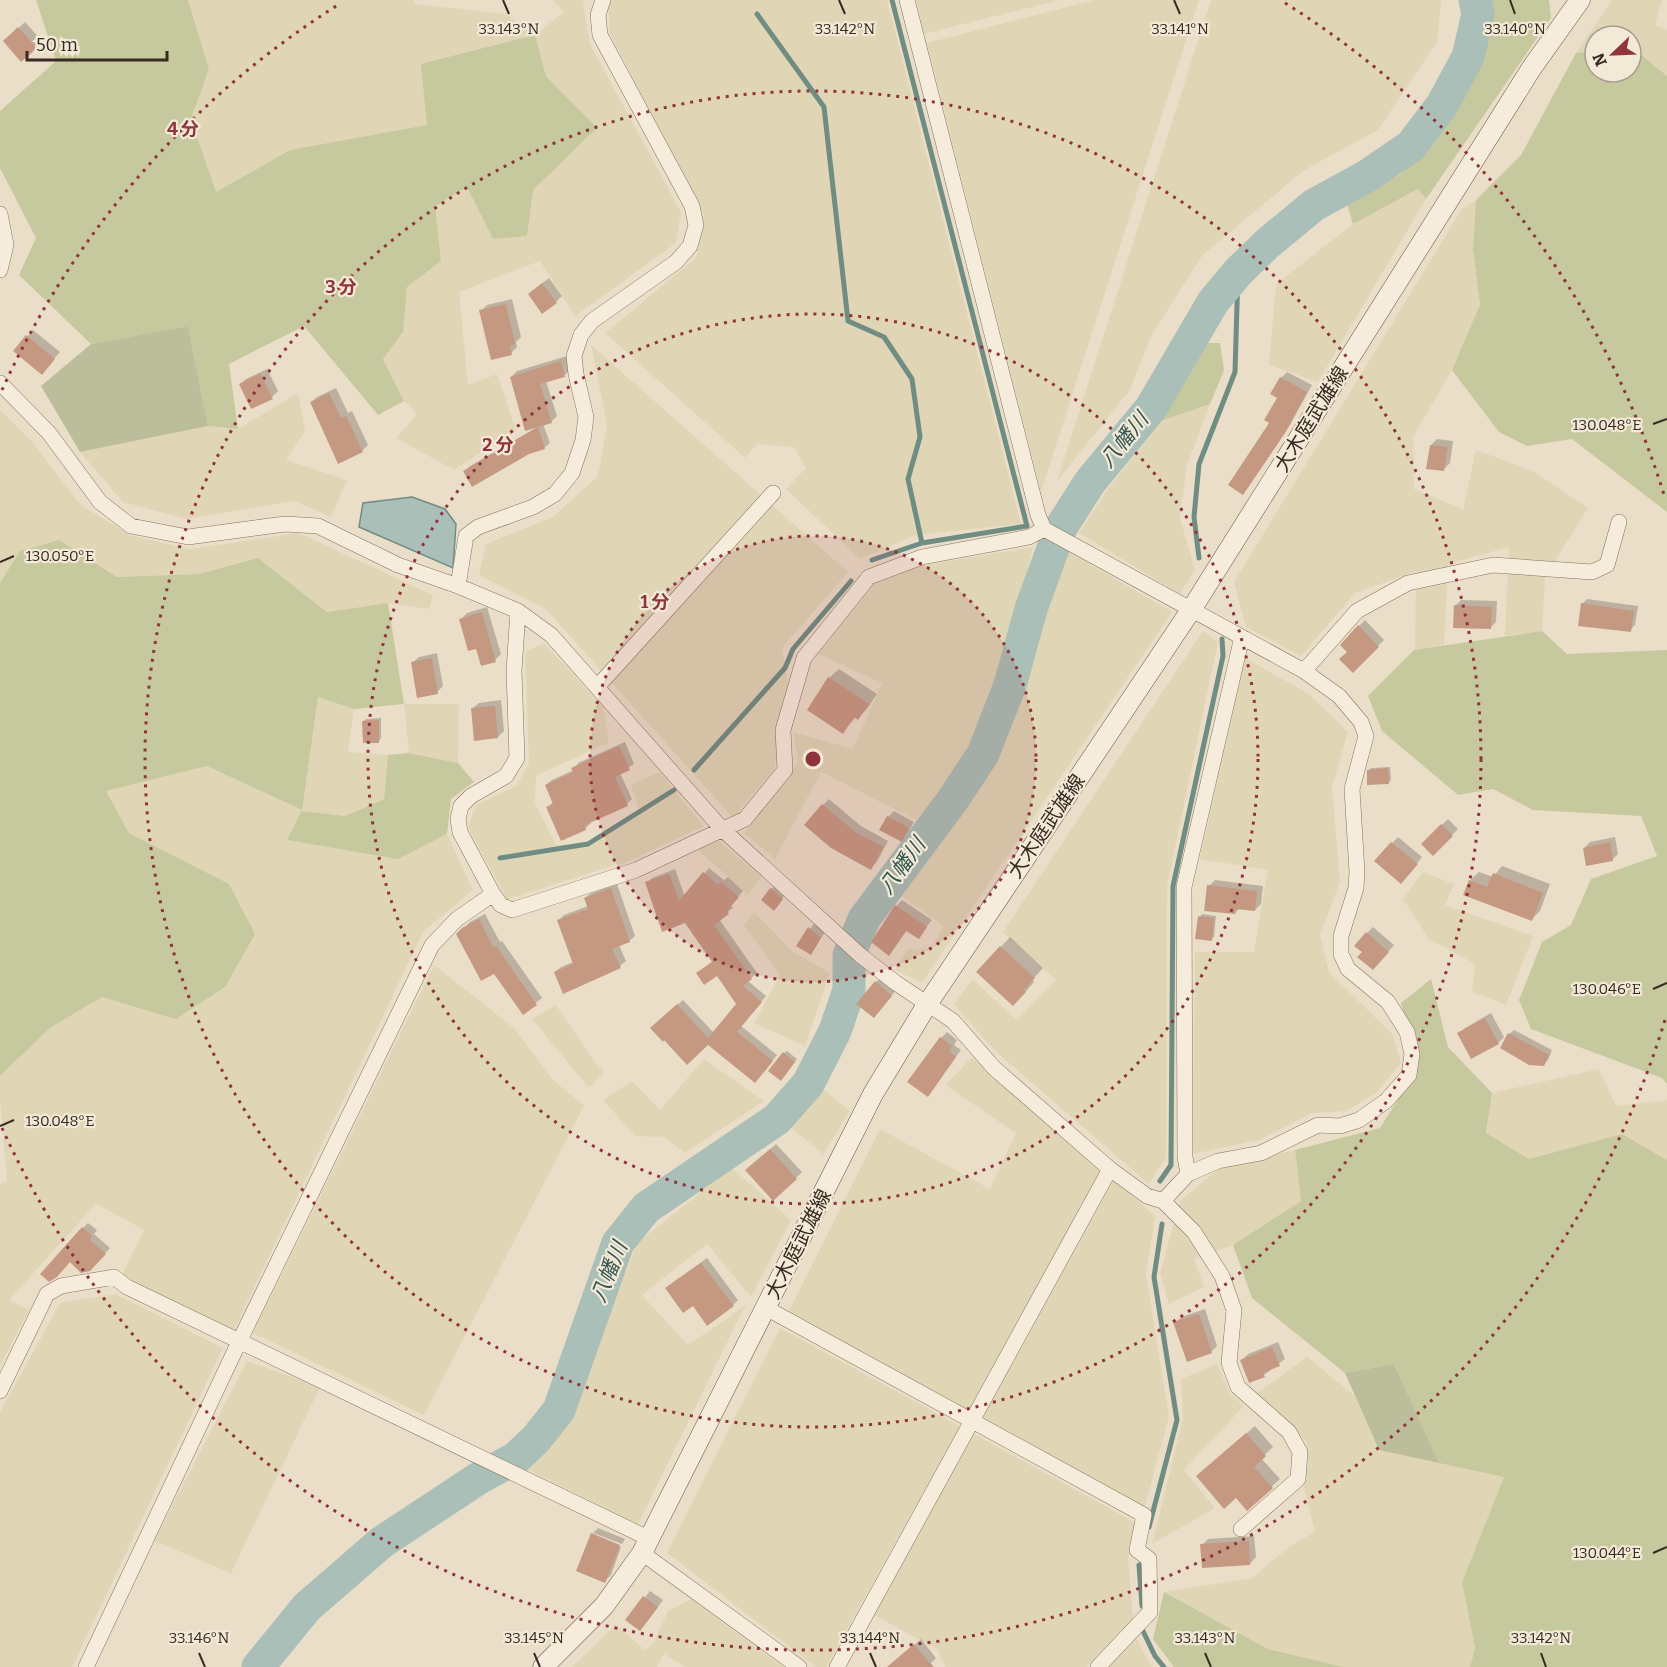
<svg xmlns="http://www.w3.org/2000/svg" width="1667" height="1667" font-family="Bitter,'Noto Sans JP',serif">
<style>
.farmland{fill:#e0d6b6}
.green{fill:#c6c89d}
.cemetery{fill:#bcbe9b}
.water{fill:#a9bfb7;stroke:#708d84;stroke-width:1.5}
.shadow{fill:#0003}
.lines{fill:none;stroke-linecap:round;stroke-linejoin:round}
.stream{stroke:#708d84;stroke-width:5}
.river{stroke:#a9bfb7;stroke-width:33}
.building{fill:#c59981}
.minor-casing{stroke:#85715f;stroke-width:16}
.secondary-casing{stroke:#675242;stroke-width:21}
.minor{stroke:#f6ecdb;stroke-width:15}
.secondary{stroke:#f6ecdb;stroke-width:20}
.ticks{fill:none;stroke:#372a21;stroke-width:2}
.ring{fill:none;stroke:#8f343b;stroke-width:3;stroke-dasharray:3 6}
.labels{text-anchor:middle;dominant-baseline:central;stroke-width:4.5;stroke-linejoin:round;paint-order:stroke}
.street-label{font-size:20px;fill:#372a21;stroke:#f3e9d7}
.water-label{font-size:21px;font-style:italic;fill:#325551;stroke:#f3e9d7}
.ticks-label{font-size:15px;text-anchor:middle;fill:#372a21;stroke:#f3e9d7;stroke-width:4.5;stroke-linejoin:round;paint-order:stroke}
.centre{fill:#8f343b;stroke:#f3e9d7;stroke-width:3}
.ring-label{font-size:18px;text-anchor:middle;font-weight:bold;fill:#8f343b;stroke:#f3e9d7;stroke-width:4.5;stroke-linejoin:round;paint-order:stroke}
</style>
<rect width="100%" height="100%" fill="#ebdec8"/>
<path class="farmland" d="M188,0H414L415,4L505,14L535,35L564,12L553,0H586L583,3L590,44L681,212L676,243L575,316L540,261L459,292L468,385L497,374L516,430L454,470L396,438L417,414L404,401L383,359L403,332L407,287L441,261L434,206L467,187L493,239L533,190L597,128L546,76L535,35L427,125L290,150L216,192L191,119L209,69Z
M611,0H887L1021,524L916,535L860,559L786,489L806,468L794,447L757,444L745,458L605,333L697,257L704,215L610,34L608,3Z
M916,0H1060L924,34Z
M1094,0H1199L1041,492L927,43Z
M1211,0H1441L1437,42L1378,130L1303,171L1202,256L1151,336L1130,390L1057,481Z
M1612,0H1662L1655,25L1667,30V76L1634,48H1631V36H1595V51L1576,53Z
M1418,189L1426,199L1318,382L1269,365L1276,284L1353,224Z
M1476,200L1473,249L1480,306L1452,370L1413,437L1414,489L1463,509L1476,450L1533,471L1588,508L1545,577L1542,631L1505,636L1509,547L1448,564L1444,645L1415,650L1416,571L1355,593L1301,656L1246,627L1234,582L1462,209Z
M591,345L848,572L782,648L788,681L774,769L733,818L546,609L479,575L486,544L553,517L598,476L607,425Z
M298,393L305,431L286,460L347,480L331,517L294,501L186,519L123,502L80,452L208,426L238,429Z
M1210,404L1187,465L1180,518L1195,570L1180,594L1079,533L1105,493L1161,421Z
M0,410L33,443L81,505L132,536L191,549L299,533L433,595L429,609L388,603L327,612L258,558L199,574L117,577L59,540L20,551L0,583Z
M1033,547L1000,685L975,749L922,823L821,772L775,859L744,833L798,762L793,732L853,749L882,683L818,654L875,584L924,565Z
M1069,552L1172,612L922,983L895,970L907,950L931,949L944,926L899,895L994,756Z
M1203,631L1218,642L1167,886L1166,1157L1149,1184L994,1050L954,1005L972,979L1017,1020L1056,980L1003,932Z
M544,643L603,707L609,742L536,776L535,803L556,845L586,843L639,809L631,785L659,772L704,826L629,861L507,899L468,827L476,805L516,786L529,764L525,652Z
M1245,658L1309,694L1348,732L1332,787L1340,882L1320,935L1329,972L1393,1035L1401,1063L1377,1092L1347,1111L1313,1113L1259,1140L1193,1154L1195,952H1254L1268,870L1200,859Z
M318,696L354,709L348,752L388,755L384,798L345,816L302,811L398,859L447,834L473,890L423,932L233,1332L122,1275L144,1230L96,1204L9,1300L29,1310L0,1366V1184L7,1181L0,1098V1076L50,1028L102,997L177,1018L229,884L129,833L106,791L207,766L302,810Z
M404,704H459L458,763L409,753Z
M719,841L761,877L748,895L697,849Z
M1423,872L1454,884L1445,905L1533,936L1506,1005L1472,992L1475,964L1429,939L1403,899Z
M754,912L793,952L830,973L805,1046L754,1023L780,975L744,925Z
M434,965L514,1028L551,1078L584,1106L424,1415L253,1333Z
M556,1005L594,1061L605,1072L589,1088L532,1019Z
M972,1057L1103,1171L968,1411L789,1311L880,1129L990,1189L1016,1133L945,1085Z
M704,1059L764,1101L685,1153L664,1137L635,1136L603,1100L632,1081L660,1110Z
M1599,1069L1616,1106L1667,1100V1160L1622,1134L1529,1159L1486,1133L1492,1093Z
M817,1084L850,1111L823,1154L789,1126Z
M1295,1150L1301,1201L1233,1245L1194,1259L1204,1287L1169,1304L1160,1273L1180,1201L1221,1167Z
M732,1168L791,1220L751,1297L707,1244L642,1295L688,1345L745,1306L638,1524L524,1468L560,1431L638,1242Z
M1114,1180L1155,1216L1146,1275L1169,1416L1144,1510L982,1419Z
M115,1294L223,1348L72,1667H0V1412L60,1303Z
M780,1328L960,1426L826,1667H816L667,1553Z
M1307,1357L1355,1396L1379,1450L1504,1477L1462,1582L1475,1648L1470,1667H1344L1268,1649L1164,1592L1252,1578L1290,1546L1315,1532L1304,1488L1308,1458L1307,1442L1257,1393Z
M247,1361L320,1387L231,1573L154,1541Z
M1217,1364L1230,1393L1244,1406L1184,1470L1215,1508L1152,1544L1183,1419L1181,1379Z
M974,1434L1136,1523L1128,1557L1133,1619L1087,1667H945L937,1649L874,1615Z
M691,1599L783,1667H686L664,1654L657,1667H572L616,1625L645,1650L654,1642L668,1611Z
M1136,1638L1152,1667H1108Z"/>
<path class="green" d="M36,0H188L209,69L191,119L216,192L290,150L427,125L421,64L535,35L546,76L597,128L533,190L527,236L493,239L467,187L435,206L441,261L407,287L403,332L383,359L404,401L378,415L304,326L229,364L238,429L208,426L188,326L91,344L19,275L36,238L0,168V111L56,61Z
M1491,0H1549L1551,18L1426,199L1418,189L1353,224L1347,204L1399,175L1431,145L1487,43Z
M1631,48H1633L1667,76V512L1572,439L1527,446L1499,432L1452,370L1480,305L1473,249L1476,200L1521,155L1576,53L1595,51V72H1631Z
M1208,343H1220L1224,370L1210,404L1161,421Z
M59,540L117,577L199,574L258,558L327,612L388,603L404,704L354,709L318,697L302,811L345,816L384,799L388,755L409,753L458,763L474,782L451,799L447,834L398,859L287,840L302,810L207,766L106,791L129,833L229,884L255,934L225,987L176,1019L102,997L50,1028L0,1076V583L20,551Z
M1542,631L1567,654L1667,650V1084L1662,1078L1531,1029L1519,1000L1542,942L1571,925L1591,879L1657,856L1641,816L1533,810L1493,789L1458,795L1382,731L1368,696L1414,650Z
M1431,979L1448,1047L1492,1093L1486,1133L1529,1159L1622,1134L1667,1160V1667H1470L1475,1648L1462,1582L1504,1477L1439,1463L1394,1364L1345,1373L1252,1298L1233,1245L1301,1201L1295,1150L1380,1128L1419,1066L1401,1003Z
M1164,1592L1268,1649L1344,1667H1174L1153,1639Z"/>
<path class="cemetery" d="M188,326L208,426L80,452L41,386L91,344Z
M1394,1364L1439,1463L1379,1450L1345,1373Z"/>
<path class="water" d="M412,497L445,509L456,524L453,568L359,527L363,503Z"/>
<path class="shadow" d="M25,22L42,41L36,47L5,41Z
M549,278L562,296L556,302L536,288Z
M512,299L521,337L516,342L517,347L511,353L481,311L487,305Z
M33,330L60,352L47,367L15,351Z
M567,356L571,369L565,375L546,381L557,416L551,422L543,424L550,443L544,448L465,471L470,466L537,427L511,377L517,371Z
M267,369L278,391L272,397L240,385L246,379Z
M1287,372L1312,385L1290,425L1243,493L1271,422L1279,397L1281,378Z
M336,388L348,413L352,411L368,445L362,451L311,403L317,397Z
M1437,439L1453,441L1450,463L1444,469L1431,445Z
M1587,599L1638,606L1635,625L1630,630L1582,604Z
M1461,600L1497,601L1496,622L1490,628L1455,606Z
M487,607L501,654L495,660L461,619L467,613Z
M1365,620L1384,640L1353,671L1349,653L1359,626Z
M437,653L443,686L437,692L412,663L419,657Z
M839,669L877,694L867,709L858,718L856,717L843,732L809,710L829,678Z
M501,700L504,731L498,737L472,709L479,703Z
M381,718V738L379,741L364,721L366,719Z
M625,742L634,764L620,773L632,799L627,804L590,821L591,823L586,828L548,807L554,801L546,785L552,780L574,770L578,763Z
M1390,767L1391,780L1388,783L1369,770L1371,768Z
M829,799L861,826L888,841L877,862L871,868L823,805Z
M894,811L914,822L907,834L902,840L888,817Z
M1448,819L1458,829L1433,854L1423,844Z
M1398,837L1422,857L1407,876L1376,861Z
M1615,837L1618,854L1612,860L1584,848L1590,842Z
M1502,866L1550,884L1540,911L1531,920L1470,880L1479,872L1493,877Z
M709,868L724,880L728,877L743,891L731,905L733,908L719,919L757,973L748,981L766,996L741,1026L777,1055L760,1076L708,1043L652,1028L683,1000L714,1033L738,1004L717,974L698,973L713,961L686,922L646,883L652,878L675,869L685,897Z
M1215,880L1263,886L1261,904L1255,910L1240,908L1235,913L1209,886Z
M617,884L635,936L629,941L619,945L626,961L620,966L564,992L555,972L561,967L573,962L558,921L564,915L588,906L585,898L591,893Z
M774,887L784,896L774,909L771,889Z
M902,900L932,920L918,937L907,930L889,954L896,906Z
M485,914L500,942L502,941L542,998L523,1013L495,972L458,934L470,922Z
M1202,914L1216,916L1214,937L1211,939L1200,917Z
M815,922L826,931L811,953L798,946Z
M1373,927L1394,945L1379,962L1364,952L1367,933Z
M1010,937L1043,968L1032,980L1034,982L1023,995L978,972Z
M882,977L897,989L880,1010L876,982Z
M1491,1013L1504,1037L1498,1043L1459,1034L1465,1028Z
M1514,1030L1552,1050L1548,1060L1543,1065L1509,1034Z
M947,1032L957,1040L954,1045L961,1050L928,1095L941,1038Z
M787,1051L797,1059L783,1076L784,1053Z
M776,1144L802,1172L796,1178L753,1164Z
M88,1223L97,1230L94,1234L110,1248L95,1264L80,1231Z
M707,1258L738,1300L733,1305L693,1304L672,1283Z
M1205,1309L1217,1346L1211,1352L1175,1323L1181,1317Z
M1278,1342L1285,1359L1264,1375L1242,1360L1248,1354Z
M1255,1426L1273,1447L1261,1458L1280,1479L1247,1509L1206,1468Z
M598,1528L625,1539L622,1544L593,1533Z
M593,1533V1536L621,1547L611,1575L605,1581L592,1534Z
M1254,1536L1256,1557L1250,1564L1202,1545L1208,1539Z
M650,1591L663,1600L646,1623L627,1620Z
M921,1639L936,1658L931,1663L934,1667H890Z"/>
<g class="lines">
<path class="stream" d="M757,14L824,107L848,321L884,337L912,379L920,437L908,479L922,543
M1199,558L1194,517L1199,464L1235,372L1238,272
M872,560L922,543L1027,526L892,0
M694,770L785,668L793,649L851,581
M500,858L588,844L674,790
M1160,1181L1171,1165L1173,886L1223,656L1222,639
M1149,1527L1177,1420L1154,1277L1162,1224
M1139,1565L1142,1606
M1143,1631L1155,1656L1164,1667"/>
<path class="river" d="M258,1667L307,1607L382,1542L479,1478L516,1458L536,1439L559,1410L618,1243L646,1208L777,1119L808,1084L835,1031L849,990V955L864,919L952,801L983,754L1010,685L1031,609L1060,529L1090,482L1151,408L1213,302L1238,272L1268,243L1314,205L1367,176L1411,146L1442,105L1468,57L1478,14L1475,0"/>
</g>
<path class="building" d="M18,27L37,48L21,62L3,41Z
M542,283L557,303L542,314L528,294Z
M506,304L515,344L510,346L512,355L491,360L479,310Z
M26,335L55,359L42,375L13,351Z
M561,361L565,377L540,384L552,423L525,431L510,377Z
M260,373L273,399L251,409L239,384Z
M1280,377L1307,392L1285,433L1243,495L1228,485L1269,423L1264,420L1277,398L1270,394Z
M329,393L341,418L346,416L363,452L338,464L310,402Z
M538,427L545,449L529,454L472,487L463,471Z
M1430,445L1448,447L1444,471L1426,469Z
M1581,603L1634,611L1631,632L1578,626Z
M1454,605L1492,607L1491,629L1453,628Z
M482,612L496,662L481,666L476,649L468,651L459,619Z
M1358,625L1379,647L1353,673L1339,659L1347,652L1340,645Z
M432,658L438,694L417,698L411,662Z
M828,677L869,704L858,720L854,717L843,734L807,710Z
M495,706L498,738L474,741L471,708Z
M379,720V743H363L362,721Z
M619,746L630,770L615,777L628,806L585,825L586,830L561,841L546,807L553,804L545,785L573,772L571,768Z
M1388,768L1389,784L1367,785V770Z
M822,804L855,832L883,847L871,870L831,848L804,825Z
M887,816L909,828L902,842L879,830Z
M1441,824L1453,836L1433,856L1421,844Z
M1391,842L1418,864L1401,884L1374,861Z
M1610,842L1613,861L1586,866L1583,848Z
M703,872L718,885L721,882L739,897L727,911L729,914L714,925L752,979L743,986L762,1002L737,1032L773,1061L755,1083L708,1045L687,1065L664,1040L663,1042L650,1028L677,1004L708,1038L736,1004L717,976L704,985L696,973L712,962L685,923L662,932L645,882L669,874L679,901Z
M1493,873L1543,893L1532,921L1463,895L1469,880L1487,887Z
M1207,885L1257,891L1255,911L1236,909L1235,914L1204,911Z
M611,888L630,942L612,949L621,968L563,994L554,972L573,964L557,920L588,909L584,898Z
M770,888L783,899L774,911L761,900Z
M895,905L927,927L919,939L906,931L889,956L871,942Z
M1198,916L1214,918L1212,941L1195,939Z
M479,919L493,947L496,946L537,1005L523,1015L494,974L481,981L456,934L462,928Z
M808,927L821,938L811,955L796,946Z
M1366,932L1389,952L1373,970L1357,957L1362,952L1354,946Z
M1000,946L1035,978L1024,990L1026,992L1013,1006L976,972Z
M875,981L892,996L874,1018L856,1004Z
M1485,1018L1499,1044L1471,1059L1457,1033Z
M1508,1033L1549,1055L1544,1066L1529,1065L1500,1048Z
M940,1037L952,1046L949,1051L956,1057L928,1097L907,1082Z
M783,1052L795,1062L781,1081L768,1071Z
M770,1149L797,1179L773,1201L745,1170Z
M82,1227L92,1236L90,1240L106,1254L90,1271L81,1273L70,1262L57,1277L49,1282L40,1274Z
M701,1263L734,1306L707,1326L693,1306L683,1313L665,1288Z
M1199,1314L1212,1353L1187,1362L1173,1322Z
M1272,1347L1280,1366L1263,1373L1265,1377L1249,1383L1240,1360Z
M1246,1433L1266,1456L1254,1467L1273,1488L1247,1511L1236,1498L1224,1509L1196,1476Z
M591,1533L620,1545L605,1583L576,1571Z
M1249,1541L1250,1565L1202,1568L1200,1544Z
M643,1596L658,1607L640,1631L625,1620Z
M914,1644L933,1667H887Z"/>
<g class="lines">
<defs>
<path id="minor" d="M907,0L1038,515L1044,529L1304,671L1339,696L1361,722L1366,736L1352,789L1357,872L1356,888L1341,936V954L1348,969L1388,1002L1407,1032L1412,1054L1409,1075L1386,1101L1359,1120L1340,1126L1318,1125L1261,1153L1218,1161L1188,1174L1163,1201
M0,214L6,245L0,270
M0,383L49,433L100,502L131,526L188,537L285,524L318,526L398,565L458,586L518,611L551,635L722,829L860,955L896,983L953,1021L994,1068L1110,1169L1147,1196L1163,1201L1194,1232L1222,1276L1234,1310L1229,1363L1238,1387L1289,1432L1300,1452L1298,1479L1241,1529
M458,586L466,536L478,527L533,507L555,494L572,473L583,440L586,417L576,374L574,356L581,335L592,321L676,262L690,246L696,225L692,206L600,35L598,15L603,0
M518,611L514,671L517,758L506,776L471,796L461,806L458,819L460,832L493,894L501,905L512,910L636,870L745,819L785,770L783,730L804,658L869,577L922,557L1029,537L1044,529
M1304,671L1357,611L1408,583L1493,565L1592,572L1607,565L1619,522
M597,687L773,493
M1188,1174L1185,1157L1184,887L1242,637
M766,1308L1144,1515L1137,1550L1149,1559L1150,1612L1098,1667
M0,1391L47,1294L61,1286L114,1277L127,1287L650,1539
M642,1553L799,1667
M86,1667L239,1342L432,945L457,919L493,894
M837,1667L1110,1169"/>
<path id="secondary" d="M543,1667L604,1606L642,1553L873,1094L928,1003L1191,610L1531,69L1580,0"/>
</defs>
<use href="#minor" class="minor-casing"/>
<use href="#secondary" class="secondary-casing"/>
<use href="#minor" class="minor"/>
<use href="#secondary" class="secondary"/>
</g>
<path class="ticks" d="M503,0L509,14M839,0L845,14M1174,0L1180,14M1510,0L1515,14M1653,424L1667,419M0,562L14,556M1653,989L1667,983M0,1126L14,1120M1653,1553L1667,1547M199,1653L205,1667M534,1653L540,1667M870,1653L876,1667M1205,1653L1211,1667M1541,1653L1546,1667"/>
<circle cx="813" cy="759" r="223" fill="#8f343b" fill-opacity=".12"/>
<g class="ring">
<circle cx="813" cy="759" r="223"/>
<circle cx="813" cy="759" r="445"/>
<circle cx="813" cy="759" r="668"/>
<path d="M1665 1020A891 891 0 0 1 2 1128M2 390A891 891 0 0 1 341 3M1285 3A891 891 0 0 1 1665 498"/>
</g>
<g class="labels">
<g class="street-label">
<text transform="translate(1311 419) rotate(-58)">大木庭武雄線</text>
<text transform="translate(1046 826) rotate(-56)">大木庭武雄線</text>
<text transform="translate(798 1244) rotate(-63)">大木庭武雄線</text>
</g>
<g class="water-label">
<text transform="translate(1124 440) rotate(-51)">八幡川</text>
<text transform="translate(902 866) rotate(-54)">八幡川</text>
<text transform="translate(609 1272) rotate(-68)">八幡川</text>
</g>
</g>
<g class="ticks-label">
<text x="509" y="34">33.143°N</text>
<text x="845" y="34">33.142°N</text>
<text x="1180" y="34">33.141°N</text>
<text x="1515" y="34">33.140°N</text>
<text x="1607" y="430">130.048°E</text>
<text x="60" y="561">130.050°E</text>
<text x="1607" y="994">130.046°E</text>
<text x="60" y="1126">130.048°E</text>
<text x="1607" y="1558">130.044°E</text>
<text x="199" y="1643">33.146°N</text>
<text x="534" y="1643">33.145°N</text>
<text x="870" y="1643">33.144°N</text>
<text x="1205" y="1643">33.143°N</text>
<text x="1541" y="1643">33.142°N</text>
</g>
<circle cx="813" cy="759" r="9" class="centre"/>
<g class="ring-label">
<text x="183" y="135">4 分</text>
<text x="341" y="293">3 分</text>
<text x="498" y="451">2 分</text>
<text x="655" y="608">1 分</text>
</g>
<g transform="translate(1613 54) rotate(247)"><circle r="28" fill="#f3e9d7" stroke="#a89d8e" stroke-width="1.5"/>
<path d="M0-4.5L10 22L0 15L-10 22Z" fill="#8f343b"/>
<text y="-9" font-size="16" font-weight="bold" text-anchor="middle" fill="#372a21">N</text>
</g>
<path d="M27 51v9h140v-9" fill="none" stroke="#372a21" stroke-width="3"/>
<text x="36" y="51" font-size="18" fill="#372a21" stroke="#f3e9d7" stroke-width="4.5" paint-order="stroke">50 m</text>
</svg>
